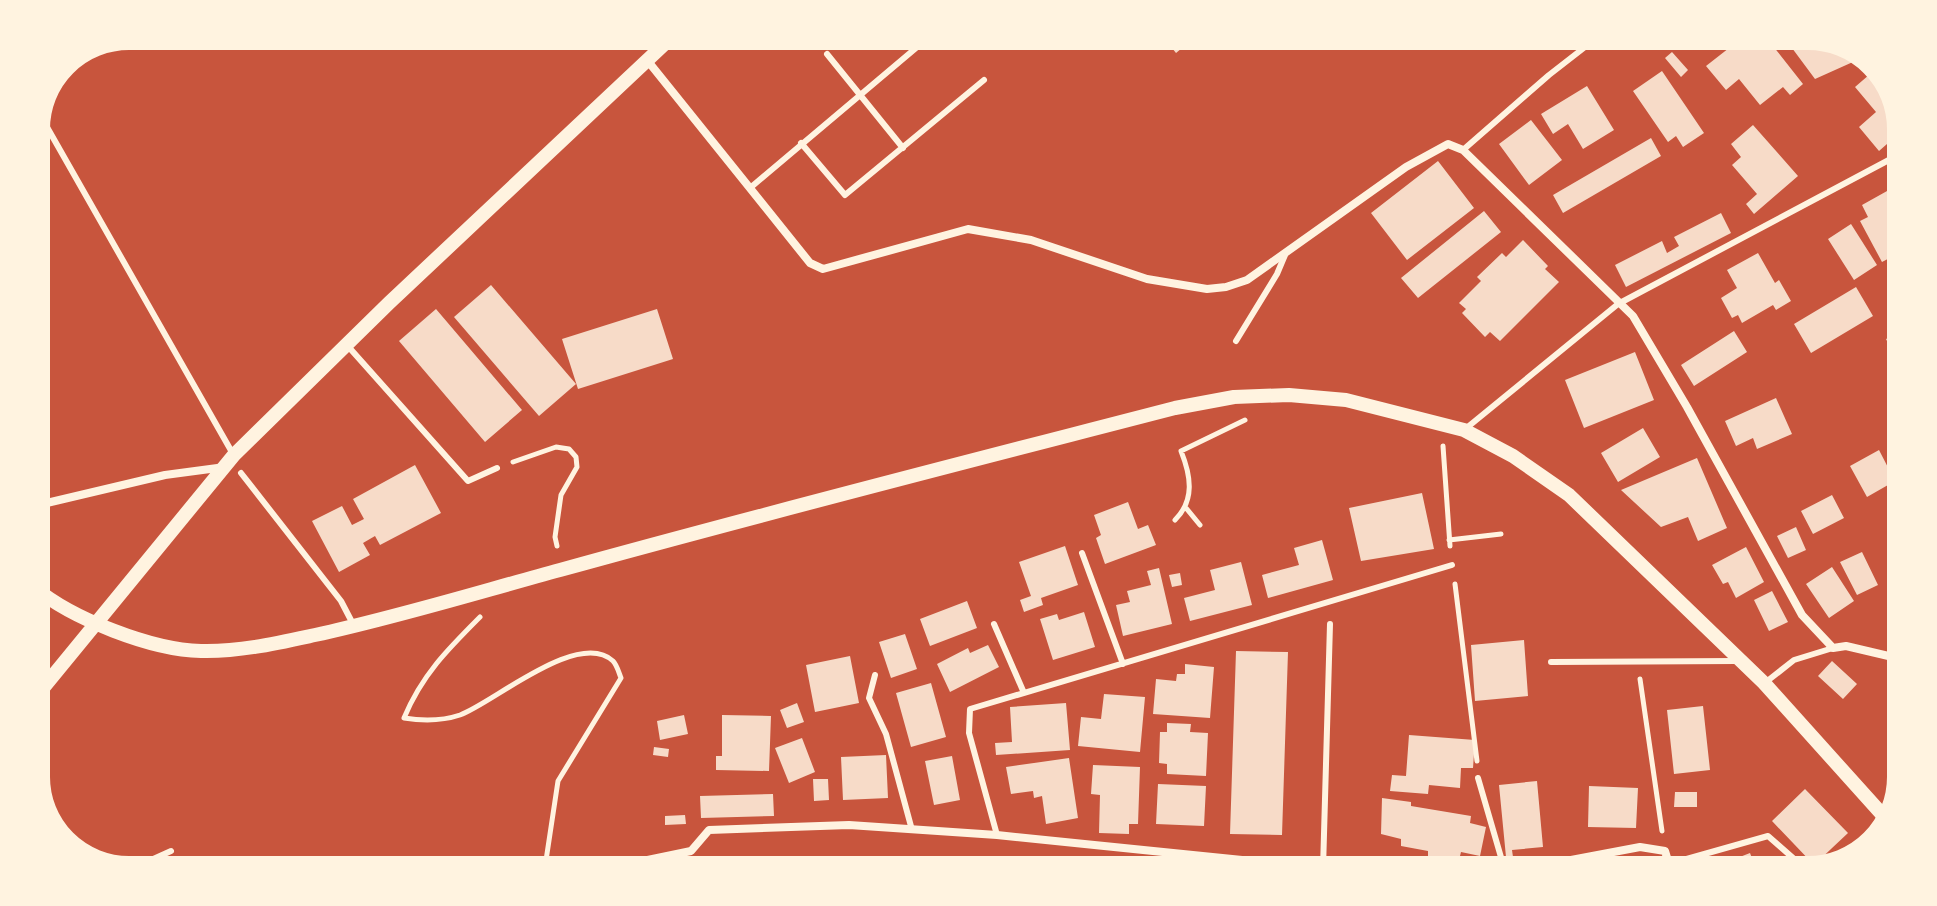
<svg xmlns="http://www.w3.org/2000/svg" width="1937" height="906" font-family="Rubik,sans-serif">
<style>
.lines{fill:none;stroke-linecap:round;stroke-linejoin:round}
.stream{stroke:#8f3625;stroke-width:10}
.building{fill:#f7dbc8}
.path{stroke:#fff3e0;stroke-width:5}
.service{stroke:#fff3e0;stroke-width:6}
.minor{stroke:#fff3e0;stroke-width:8}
.tertiary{stroke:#fff3e0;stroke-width:14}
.rim{fill:none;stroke:#fff3e0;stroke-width:4}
</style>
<rect width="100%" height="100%" fill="#c8553d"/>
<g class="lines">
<path class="stream" d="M1781,865L1788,872"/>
</g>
<path class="building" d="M1164,38L1193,39L1176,53Z
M1738,41H1779L1773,46L1803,84L1790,95L1783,87L1760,105L1739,79L1726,90L1706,66Z
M1801,41H1845L1864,57L1815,79L1792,48Z
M1672,52L1688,70L1681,77L1665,58Z
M1877,68L1887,76L1903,122V130L1879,151L1859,127L1876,112L1855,87Z
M1662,71L1704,133L1683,147L1676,136L1668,142L1633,91Z
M1587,86L1614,130L1583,149L1568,124L1553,134L1541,114Z
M1531,120L1562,160L1529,185L1499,144Z
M1753,125L1798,176L1754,214L1746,204L1757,194L1732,165L1741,157L1731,144Z
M1651,138L1661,156L1563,213L1553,195Z
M1438,161L1474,208L1407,260L1371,213Z
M1896,186L1902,197L1901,252L1882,262L1860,221L1868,217L1862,205Z
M1484,211L1501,232L1418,298L1401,278Z
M1721,213L1731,233L1626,287L1615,265L1662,241L1667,253L1679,246L1674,237Z
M1851,224L1877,265L1854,280L1828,239Z
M1523,240L1548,266L1545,269L1559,282L1500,341L1490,332L1485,337L1462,313L1466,309L1459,303L1481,281L1477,277L1502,253L1506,257Z
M1758,253L1775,283L1779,280L1791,301L1776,310L1773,305L1742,323L1738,315L1732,318L1721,298L1737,288L1727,270Z
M491,285L576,384L539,416L454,317Z
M1856,287L1873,316L1811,353L1794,324Z
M436,309L522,410L485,442L399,341Z
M657,309L673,359L578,389L562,339Z
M1734,331L1747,352L1694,386L1681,365Z
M1901,332L1900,367L1886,339Z
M1635,352L1654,400L1584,428L1565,380Z
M1776,398L1792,434L1757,449L1753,438L1736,446L1725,421Z
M1643,428L1660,457L1618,482L1601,453Z
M1879,450L1895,481L1867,497L1850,466Z
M1697,458L1727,528L1698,541L1688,517L1661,527L1621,490Z
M415,465L441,513L380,545L375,536L363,543L370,555L339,572L312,521L342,506L352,525L364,519L353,499Z
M1422,493L1434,549L1361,561L1349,508Z
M1832,495L1844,518L1813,534L1801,511Z
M1128,502L1138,529L1148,525L1156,545L1105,564L1096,538L1101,535L1094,515Z
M1796,527L1806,550L1788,558L1777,536Z
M1322,540L1333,580L1268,598L1262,575L1299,565L1294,548Z
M1065,546L1078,585L1041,598L1043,605L1024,612L1020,600L1031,596L1019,562Z
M1746,547L1764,582L1736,598L1728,582L1723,584L1712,565Z
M1862,552L1878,585L1857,595L1840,562Z
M1241,562L1252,605L1190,621L1184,598L1215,590L1210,570Z
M1832,567L1854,601L1829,618L1806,584Z
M1159,568L1172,624L1123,636L1116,605L1130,602L1127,591L1151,585L1147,571Z
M1180,573L1182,585L1172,587L1169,575Z
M1772,591L1788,622L1769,631L1754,600Z
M967,601L977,628L930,646L920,619Z
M1084,612L1095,647L1053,660L1040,619L1057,614L1059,620Z
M905,634L917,669L891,678L879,642Z
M1524,640L1528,696L1475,701L1471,645Z
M988,645L999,667L950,692L937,664L968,648L970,653Z
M1236,651L1288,652L1282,835L1230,834Z
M850,656L859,703L815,712L806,665Z
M1832,661L1857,684L1843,699L1818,676Z
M1185,664L1214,667L1210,718L1153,714L1156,679L1176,681L1177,674H1185Z
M931,683L946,737L911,747L896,693Z
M1104,694L1145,697L1140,752L1078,746L1081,717L1101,719Z
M797,703L804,722L787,728L780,710Z
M1066,703L1070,750L996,755L995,743L1012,742L1010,707Z
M1703,706L1710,770L1674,774L1667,710Z
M684,715L688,734L660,740L657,721Z
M722,715L771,716L769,771L716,770V756H722Z
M1167,723L1191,724L1190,732L1208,733L1206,776L1167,774V764L1159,763L1160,732H1167Z
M1409,735L1475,740L1473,768H1461L1460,788L1429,785L1428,794L1390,791L1392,775L1406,776Z
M802,738L815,772L789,783L775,748Z
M654,747L669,749L668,757L653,755Z
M886,755L888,798L843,800L841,757Z
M952,756L960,800L934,805L925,761Z
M1069,758L1078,818L1046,824L1042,796L1034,798L1033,791L1011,794L1006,767Z
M1093,765L1140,767L1138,824H1129V834L1099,833L1100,795L1091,794Z
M813,779H828L829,800L814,801Z
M1537,781L1543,847L1512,850L1513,857H1506L1499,785Z
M1158,784L1206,786L1204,826L1156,824Z
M1589,786L1638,788L1636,828L1588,827Z
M1805,789L1848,833L1814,865L1772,821Z
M1675,792H1697V807H1674Z
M773,794L774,816L701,818L700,796Z
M1382,798L1411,802V806L1471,816L1470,823L1486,827L1480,856L1461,852L1458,864L1428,858V851L1401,846V839L1381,834Z
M685,815L686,824L665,825V816Z
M1750,853L1757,872H1704V871Z
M962,861L1008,864V869L964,868Z"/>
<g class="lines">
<path class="path" d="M1443,446L1450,546
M513,462L556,447L569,449L576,457L577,467L561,495L555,537L557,546
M1186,508L1200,525
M1175,520C1195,500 1191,476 1181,451L1245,420
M1449,540L1501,534
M1455,584L1477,761
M480,617C447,650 422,675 404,718C422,721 442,721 460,715C493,703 578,629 613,661C617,665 619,673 621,678L558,781L545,867
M1640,679L1662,831"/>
<path class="service" d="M827,54L903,148
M39,113L233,454
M801,143L845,195L984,80
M1463,150L1549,75L1594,40
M750,188L929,37
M1236,341L1277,274L1285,255
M346,344L468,481L497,468
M1464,430L1618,304L1902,153
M241,473L341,601L353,624
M1082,553L1123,664
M994,624L1024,693
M1551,662L1736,661
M875,675L869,698L886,734L912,830
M1766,682L1794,660L1833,648
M1478,778L1505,871
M997,835L969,733L970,709L1452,565
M1669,864L1768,836L1809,872
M140,865L171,851
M1323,869L1330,624"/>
<path class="minor" d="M647,60L810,263L823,269L968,229L1031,240L1147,279L1207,289L1226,287L1247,280L1406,167L1448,144L1463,150L1633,316L1687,407L1802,615L1833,648L1846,646L1897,658
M34,506L165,475L225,467
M633,867L638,862L691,851L709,830L849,825L997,835L1339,870
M1513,871L1640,847L1665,851L1671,871"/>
<path class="tertiary" d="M34,587C72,619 152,650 201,651C239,652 278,643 315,635C398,617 479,592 560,570C765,513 970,461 1175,408L1234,397L1289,395L1346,400L1464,430L1513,456L1569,495L1764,683L1889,822
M34,699L234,455L389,303L673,36"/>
</g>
<path d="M0 0H1937V906H0ZM129 48H1808A81 81 0 0 1 1889 129V777A81 81 0 0 1 1808 858H129A81 81 0 0 1 48 777V129A81 81 0 0 1 129 48Z" fill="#fff3e0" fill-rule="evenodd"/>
<path class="rim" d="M129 48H1808A81 81 0 0 1 1889 129V777A81 81 0 0 1 1808 858H129A81 81 0 0 1 48 777V129A81 81 0 0 1 129 48Z"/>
</svg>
